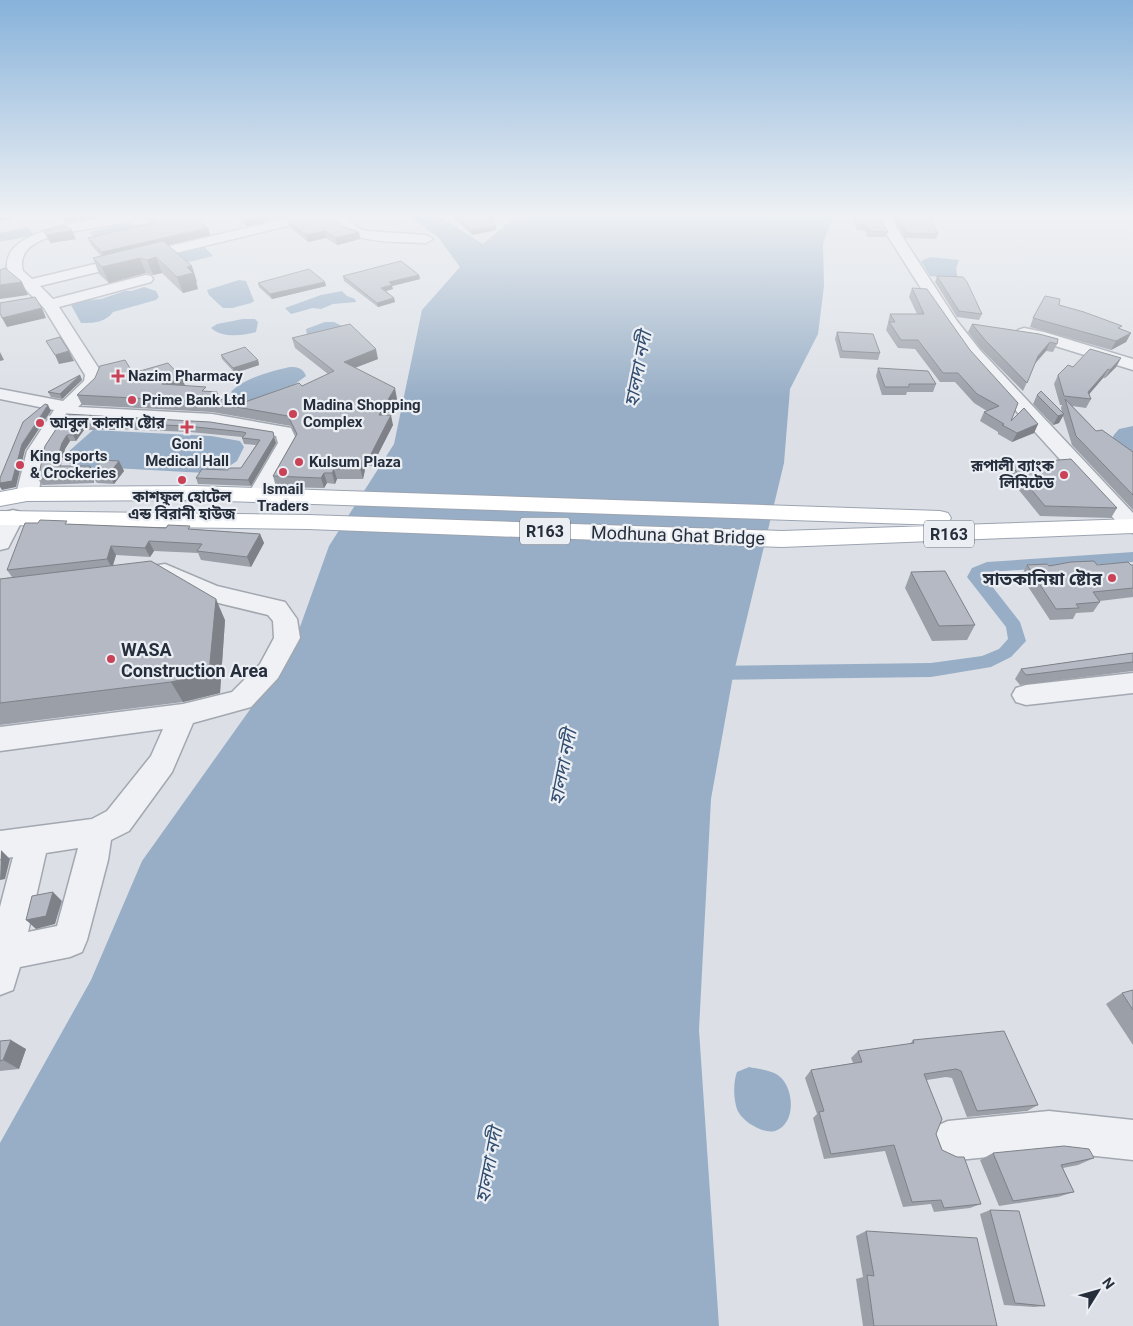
<svg xmlns="http://www.w3.org/2000/svg" width="1133" height="1326" font-family="Roboto,'Noto Sans Bengali',sans-serif">
<style>
.water{fill:#97aec6}
.lines{fill:none;stroke-linecap:round;stroke-linejoin:round}
.canal{fill:#97aec6;fill-rule:evenodd}
.minor-casing{stroke:#a2a7b0;stroke-width:3}
.major-casing{stroke:#9ca4b1;stroke-width:2}
.minor{fill:#eff1f4;fill-rule:evenodd}
.major{fill:#fff;fill-rule:evenodd}
.wall{fill:#9b9fa8}
.shaded-wall{fill:#7e8288}
.building{fill:#b4b9c3;stroke:#7e8288}
.poi-dot{fill:#ca4257;stroke:#ebeff4;stroke-width:2}
.labels{text-anchor:middle;dominant-baseline:central;stroke-width:4.5;stroke-linejoin:round;paint-order:stroke}
.far-poi-label{font-size:15px;font-weight:bold;fill:#262e3c;stroke:#ebeff4;text-anchor:start}
.shield{fill:#ebeff4;stroke:#616873;stroke-width:1}
.shield-label{font-size:16px;font-weight:bold;fill:#262e3c}
.street-label{font-size:18px;fill:#262e3c;stroke:#ebeff4}
.poi-label{font-size:18px;font-weight:bold;fill:#262e3c;stroke:#ebeff4;text-anchor:end}
.water-label{font-size:19px;font-style:italic;fill:#324d6f;stroke:#ebeff4}
</style>
<rect width="100%" height="100%" fill="#dce0e6"/>
<path class="water" d="M76,215H115L117,218L69,227L62,218Z
M407,215H437L483,244L517,215H834L823,243L824,286L818,334L790,389L784,463L733,676L711,799L699,1030L719,1326H0V1143L91,980L142,861L291,652L329,546L394,444L422,310L460,267L438,237Z
M131,223L140,227L94,237L89,232Z
M28,227L34,235L0,242V233Z
M203,245L213,256L149,272L138,261Z
M930,257L959,260L956,269L958,279L930,276L921,261Z
M239,280L246,281L254,301L251,303L232,308H223L209,295L207,290Z
M144,287L156,291L159,297L156,300L113,312C105,323 92,323 81,323L71,305L81,301L101,299L125,291H132Z
M342,291L347,296L355,299L356,302L333,304L321,309L313,308L291,314L285,308L321,295Z
M243,319H255L258,322L256,332C243,336 222,338 211,328L217,324Z
M325,322H334L344,327L307,335L306,329Z
M290,367C298,367 303,368 306,376L291,387L249,403L234,396L231,392C242,379 274,370 290,367Z
M1133,426V452L1127,451L1114,442L1113,436L1119,429Z
M93,430L211,436L240,441L244,447L237,461L225,469L205,473L113,468L88,470L74,467L65,460L68,452Z
M749,1067C758,1069 772,1070 779,1076C794,1087 797,1124 775,1131C764,1134 745,1123 739,1113C733,1103 733,1082 737,1072Z"/>
<g class="lines">
<path class="canal" d="M1133,552V562L990,572L984,576L1020,622L1026,641L1011,657L991,667L931,677L709,680L703,678L700,673L703,668L709,666L931,663L982,656L999,649L1008,639L1006,627L967,577L972,568L987,562Z"/>
<defs>
<path id="minor" d="M118,215H138C122,234 10,223 23,271L32,279L300,215H321L320,218L40,286L53,299L146,275L151,276L153,279L151,282L59,307L103,375L98,387L78,407L212,414L291,428L298,443L266,501L258,502L250,501L247,496L278,443L276,436L212,426L68,418L47,451L38,494L34,499L27,500L20,499L16,494L27,451L54,410L0,399V389L63,401L84,381L85,375L44,308L25,289L22,288C18,282 8,275 7,267C4,228 92,221 118,215Z
M327,215H341L360,229L367,231L426,235L433,239L426,243C393,241 347,246 327,215Z
M882,215H894L896,227L957,321L980,350L1133,513V533L1125,531L968,358L943,323L882,227Z
M1024,328L1044,332L1133,359V370L1036,340L1018,336L1016,333L1018,330Z
M13,510L21,512L24,517L8,548L0,550V521L5,512Z
M165,564L217,586L285,602L297,619L300,638L278,678L251,707L193,723L172,772L129,831L111,840L108,860L87,940L82,952L70,957L20,967L13,990L0,995V907L13,857L0,859V831L92,819L107,811L151,756L163,729L0,751V727L183,704L232,692L260,664L274,638L273,621L268,615L202,599L162,580L153,581L145,579L141,573L145,567ZM78,848L57,926L28,932L46,853Z
M1133,673V693L1026,705L1016,702L1012,695L1016,688L1026,685Z
M1049,1111L1133,1120V1160L1049,1151L948,1161L934,1155L928,1141L934,1127L948,1121Z"/>
<path id="major" d="M194,486L940,511L948,513L951,518L948,523L940,525L194,500L27,501L0,506V492L27,487Z
M0,511L308,515L782,531L1133,519V533L782,547L308,529L0,525Z"/>
</defs>
<use href="#minor" class="minor-casing"/>
<use href="#major" class="major-casing"/>
<use href="#minor" class="minor"/>
<use href="#major" class="major"/>
</g>
<path class="wall" d="M144,215H186L208,228L210,235L167,245L197,282H196L198,289L183,293L162,273L153,275L146,273L109,283L99,274L93,258L101,256L91,245L88,238L151,223Z
M233,215H293L247,226Z
M449,215H493L495,220L491,221L496,226V230L472,235L455,219V218Z
M851,215H882V222L888,232L886,237H867L865,231L857,230Z
M894,215H932L933,224L938,234L936,239L905,238L898,226Z
M333,220L344,227L359,232L360,239L337,245L326,238L308,242L290,227L288,221Z
M44,231L76,239L51,243L48,240Z
M419,275L420,279L392,286L393,289L386,291L394,298L395,302L378,307L344,281L343,276Z
M937,276L982,314L979,320L957,317L935,282Z
M258,283L326,286L272,299L259,287Z
M912,288L1011,421L1038,424L1034,433L1012,442L998,434V432L980,421L984,412L987,411L974,403L955,382H940L915,349L898,348L886,330L888,323V322L890,314H917L909,297Z
M1059,305L1121,329L1131,333L1126,342L1111,350L1030,327L1033,318Z
M972,324L1057,344L1053,352L1046,351L1035,364L1023,391L981,349L968,332Z
M837,332L880,353L878,360L840,358L835,339Z
M292,338L378,359L355,368L397,399L387,415L393,425L372,466L366,465L363,479H337L335,484L327,483L324,488L276,487L273,476L296,435L291,426L212,412L82,405L77,395L133,373L182,378L185,386L207,392H217L219,399L245,402L302,386L328,374L295,348Z
M221,355L258,360L259,365L235,373L222,359Z
M1121,358L1116,367L1105,378H1103L1089,394L1091,399L1086,408L1072,406L1096,431L1133,452V510L1072,445L1063,416L1059,423L1053,425L1033,404L1037,395L1062,412L1061,408L1062,405H1060L1054,384L1058,375Z
M878,368L936,384L933,392H907L906,395H882L876,376Z
M80,375L82,380L62,399L51,397L48,392Z
M66,414L273,432L276,443L251,486L198,484L196,478L228,470L241,468L256,445L244,444L242,438V437L190,432L116,429L114,430H84L76,441H70L65,449L61,466L93,471L119,461L124,471L114,484L97,483L93,477L94,483L42,485L38,479Z
M1010,464L1117,508L1111,518L1040,516L1005,473Z
M69,524L191,529L260,534L264,543L251,567L201,560L198,553L154,551L150,557L116,555L113,566L225,620L220,693L183,702L0,725V579L12,577L7,570Z
M1027,565L1049,566L1133,565V597L1100,601V602L1093,612L1076,613L1073,619L1050,620L1021,576Z
M911,572L975,625L967,640L932,641L905,588Z
M1133,653V671L1020,685L1015,679L1021,669Z
M1133,990V1045L1106,1004L1122,993Z
M913,1040L1038,1105L1027,1111L967,1117L952,1078L946,1077L927,1080L936,1134L942,1150L981,1204L970,1208L934,1212L931,1204L903,1207L885,1151L824,1159L813,1118L817,1114L805,1078L811,1070L853,1063L851,1058L858,1051L910,1044Z
M0,1041L26,1049L19,1069L0,1071Z
M993,1153L1094,1158L1078,1165L1063,1168L1074,1192L1058,1197L999,1206L980,1160Z
M990,1210L1045,1306L1034,1307L1004,1305L980,1214Z
M866,1231L997,1326H863L856,1279L863,1277L856,1236Z"/>
<path class="shaded-wall" d="M8,215L10,219L0,221V217Z
M264,215H293L247,226L245,219Z
M495,216V220L487,222V218Z
M496,226V230L472,235L471,230Z
M208,228L210,235L105,260L102,252Z
M72,230L76,239L51,243L47,235Z
M325,231L326,238L308,242L306,235Z
M359,232L360,239L337,245L336,238Z
M156,257L162,273L153,275L147,260Z
M140,258L146,273L109,283L102,267Z
M192,266L197,282H196L198,289L183,293L177,277L187,267Z
M419,275L420,279L392,286L393,289L382,292L381,288L389,282Z
M22,282L28,295L0,299V285Z
M325,282L326,286L272,299L270,294Z
M394,298L395,302L378,307L377,303Z
M42,308L46,318L7,327L2,318Z
M1131,333L1126,342L1111,350L1116,341Z
M1050,342L1046,351L1034,364L1038,356Z
M376,349L378,359L346,371L344,362Z
M69,351L74,361L59,364L55,355Z
M0,352L4,360L0,361Z
M1121,358L1116,367L1105,378L1110,370Z
M258,360L259,365L235,373L233,368Z
M1108,369L1103,378L1085,399L1088,392Z
M80,375L82,380L62,399L60,394Z
M182,378L186,388L162,384Z
M395,388L397,399L381,425L379,415Z
M217,392L220,402L212,398Z
M48,405L51,411L25,450L16,487L2,490L0,487V483L22,444Z
M1064,414L1059,423L1053,425L1058,416Z
M391,415L393,425L372,466L370,456Z
M113,423L116,429L114,430L111,424Z
M81,424L84,430L76,441L73,435Z
M1038,424L1034,433L1012,442L1017,433Z
M67,435L70,441L65,449L59,472L55,466L62,443Z
M274,437L276,443L251,486L248,480Z
M364,455L366,465L363,479L360,468Z
M119,461L124,471L114,484L109,474Z
M90,466L93,472L91,473L93,477L94,483L90,477Z
M334,469L337,479L335,484L332,473Z
M324,473L327,483L324,488L321,478Z
M260,534L264,543L251,567L247,557Z
M149,541L154,551L150,557L145,548Z
M111,546L116,555L112,568L107,559Z
M216,599L225,620L220,693L183,702L171,682Z
M1,850L10,859L5,879L0,880Z
M53,892L62,901L55,924L36,929L26,920Z
M11,1040L26,1049L19,1069L3,1060Z"/>
<path class="building" d="M148,215H193L208,228L102,252L88,238L155,222Z
M240,215H264L245,219Z
M313,215H329L333,220L344,227L359,232L336,238L325,231L306,235L288,221Z
M455,215H492L495,216L487,218L496,226L471,230Z
M854,215H882V222L888,232L869,231L866,225H858Z
M898,215H932L933,224L938,234L907,233L899,221Z
M66,226L72,230L47,235L44,231Z
M163,241L192,266L187,267L193,273L177,277L156,257L147,260L140,258L102,267L93,258Z
M401,261L419,275L389,282L392,285L381,288L394,298L377,303L343,276Z
M5,268L22,282L0,285V270Z
M309,269L325,282L270,294L258,283Z
M937,276L963,277L967,282L982,314L959,311Z
M912,288L927,289L970,350L1018,403L1011,421L1024,408L1038,424L1017,433L1002,425L1004,424L984,412L999,406L977,394L958,373H943L918,340H901L889,322H895L890,314H924Z
M1045,296L1060,299L1059,305L1084,312L1122,326L1118,328L1131,333L1116,341L1033,318Z
M35,297L42,308L2,318L0,313V303Z
M350,324L376,349L344,362L395,388L379,415H391L370,456L364,455L360,468L334,469L332,473H324L321,478L273,476L297,434L288,416L208,402L77,395L95,378L100,366L125,360L133,373L168,363L182,378L162,384L206,387L202,391L217,392L212,398L245,402L299,383L302,386L334,371L292,338Z
M972,324L1039,334L1058,339L1057,344L1050,342L1038,356L1027,383L985,340Z
M837,332L873,334L880,353L842,351Z
M60,337L69,351L55,355L46,341Z
M245,347L258,360L233,368L221,355Z
M1090,349L1121,358L1110,370L1108,369L1088,392L1091,399L1064,396L1058,375L1068,365L1073,367Z
M878,368L928,371L936,384H909V387H885Z
M80,375L60,394L48,392Z
M1041,391L1064,414L1058,416L1037,395Z
M1065,399L1096,431L1102,430L1133,452V495L1076,436Z
M45,404L48,405L22,444L12,481L0,483V478L23,422Z
M66,414L210,422L273,432L274,437L248,480L196,478L202,469L228,470L229,468H241L260,440L242,438L246,433L243,432L187,426L113,423L111,424H81L73,435H67L62,443L55,466H90V477L38,479L45,446Z
M1071,459L1117,508L1045,506L1010,464Z
M102,460L119,461L109,474L91,473Z
M40,520L67,521L65,524L91,525L166,528L168,525L190,526L188,529L260,534L247,557L197,551L202,544L149,541L145,548L111,546L107,559L7,570L25,523H38Z
M151,561L216,599L209,673L171,682L0,703V579Z
M1094,561L1097,565L1128,562L1131,565H1133V588L1093,592L1100,602L1076,604L1079,608L1056,609L1027,565L1047,564L1049,566L1071,562Z
M945,571L975,625L939,626L911,572Z
M1133,653V662L1026,675L1021,669Z
M53,892L46,916L26,920L32,896Z
M1133,990V1010L1122,993Z
M1004,1031L1038,1105L977,1111L961,1071L956,1069L924,1074L942,1119L936,1134L942,1150L957,1157H964L981,1204L944,1208L941,1200L912,1202L894,1145L831,1154L819,1112L824,1111L811,1070L862,1062L858,1051L914,1043L913,1040Z
M11,1040L3,1060L0,1061V1041Z
M1064,1146L1089,1149L1094,1158L1061,1165L1074,1192L1013,1201L993,1153Z
M990,1210L1019,1211L1045,1306L1015,1303Z
M866,1231L977,1238L997,1326H874L867,1275L874,1276Z"/>
<linearGradient id="sky" x2="0" y2="1"><stop stop-color="#87b2da"/><stop offset="0.54" stop-color="#eff1f4"/><stop offset="1" stop-color="#eff1f4" stop-opacity="0"/></linearGradient>
<rect width="1133" height="400" fill="url(#sky)"/>
<g class="poi-dot">
<path d="M115.5 368.5h5v5h5v5h-5v5h-5v-5h-5v-5h5z"/>
<circle cx="132" cy="400" r="5"/>
<circle cx="293" cy="414" r="5"/>
<circle cx="40" cy="423" r="5"/>
<path d="M184.5 419.5h5v5h5v5h-5v5h-5v-5h-5v-5h5z"/>
<circle cx="299" cy="462" r="5"/>
<circle cx="20" cy="465" r="5"/>
<circle cx="283" cy="472" r="5"/>
<circle cx="1064" cy="475" r="5"/>
<circle cx="182" cy="480" r="5"/>
<circle cx="1112" cy="578" r="5"/>
<circle cx="111" cy="659" r="5"/>
</g>
<g class="labels">
<g class="far-poi-label">
<text x="128" y="376">Nazim Pharmacy</text>
<text x="142" y="400">Prime Bank Ltd</text>
<text x="303" y="405">Madina Shopping<tspan x="303" dy="17">Complex</tspan></text>
<text x="50" y="423">আবুল কালাম ষ্টোর</text>
<text x="187" y="444" text-anchor="middle">Goni<tspan x="187" dy="17">Medical Hall</tspan></text>
<text x="30" y="456">King sports<tspan x="30" dy="17">&amp; Crockeries</tspan></text>
<text x="309" y="462">Kulsum Plaza</text>
<text x="1054" y="466" text-anchor="end">রূপালী ব্যাংক<tspan x="1054" dy="17">লিমিটেড</tspan></text>
<text x="283" y="489" text-anchor="middle">Ismail<tspan x="283" dy="17">Traders</tspan></text>
<text x="182" y="497" text-anchor="middle">কাশফুল হোটেল<tspan x="182" dy="17">এন্ড বিরানী হাউজ</tspan></text>
</g>
<g class="shield">
<rect x="520" y="517.5" width="50" height="27" rx="4"/>
<rect x="924" y="520.5" width="50" height="27" rx="4"/>
</g>
<g class="shield-label">
<text x="545" y="531">R163</text>
<text x="949" y="534">R163</text>
</g>
<g class="street-label">
<text transform="translate(678 535) rotate(2)">Modhuna Ghat Bridge</text>
</g>
<g class="poi-label">
<text x="1102" y="578">সাতকানিয়া ষ্টোর</text>
<text x="121" y="649" text-anchor="start">WASA<tspan x="121" dy="21">Construction Area</tspan></text>
</g>
<g class="water-label">
<text transform="translate(638 369) rotate(-79)">হালদা নদী</text>
<text transform="translate(563 767) rotate(-79)">হালদা নদী</text>
<text transform="translate(489 1165) rotate(-79)">হালদা নদী</text>
</g>
</g>
<g transform="translate(1098 1291) rotate(53)" stroke="#ebeff4" stroke-width="4" paint-order="stroke">
<path d="M0-4L9 19L0 12L-9 19Z" fill="#262e3c"/>
<text y="-8" font-size="14" font-weight="bold" text-anchor="middle" fill="#262e3c">N</text>
</g>
</svg>
